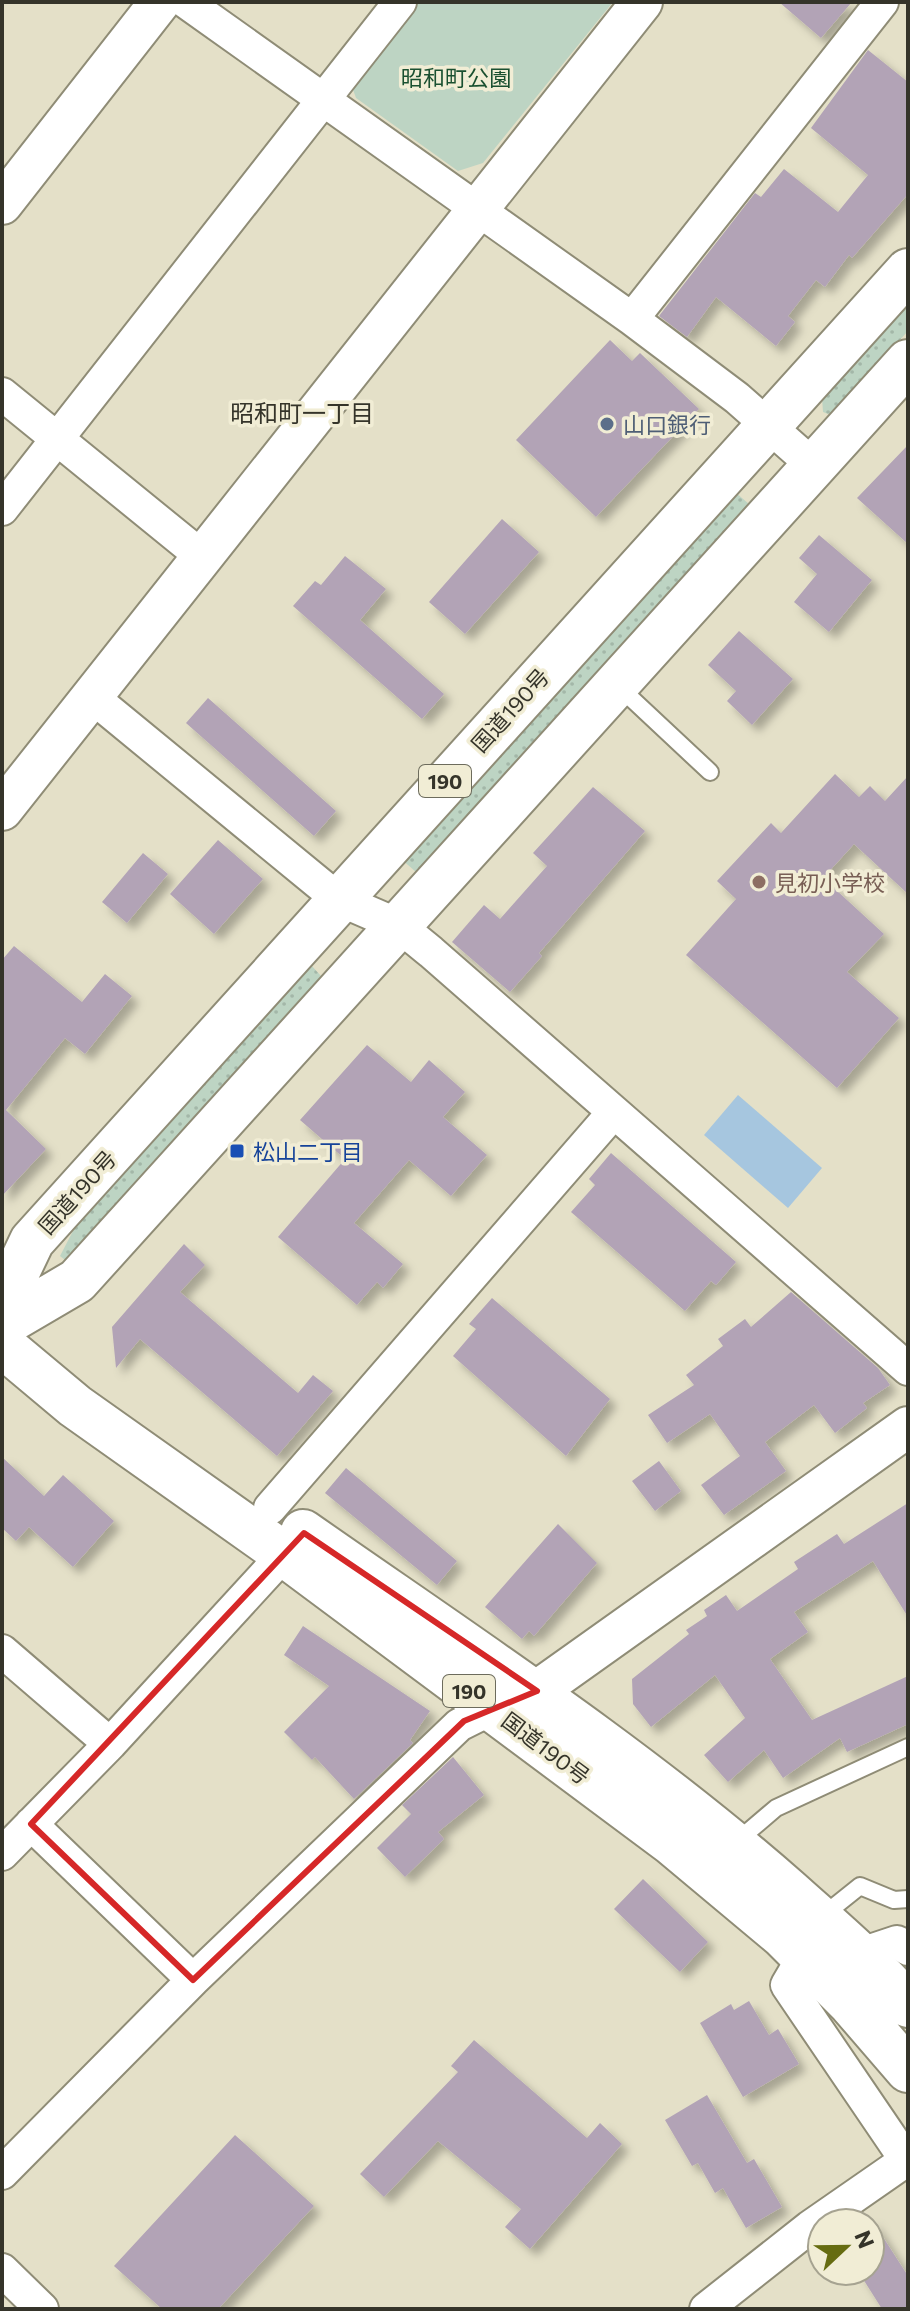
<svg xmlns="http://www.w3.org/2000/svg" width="910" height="2311" font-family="Commissioner,'Noto Sans JP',sans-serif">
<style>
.grass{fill:url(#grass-dots)}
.green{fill:#bdd4c3}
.water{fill:#a6c6df}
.building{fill:#b2a3b6;filter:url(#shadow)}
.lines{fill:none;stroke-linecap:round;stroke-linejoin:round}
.service-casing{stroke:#8f8c76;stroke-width:20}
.minor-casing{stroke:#8f8c76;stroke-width:36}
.tertiary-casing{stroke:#8f8c76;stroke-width:44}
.trunk-casing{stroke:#8f8c76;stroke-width:48}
.service{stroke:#fff;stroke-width:16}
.minor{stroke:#fff;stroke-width:32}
.tertiary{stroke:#fff;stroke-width:40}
.trunk{stroke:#fff;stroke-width:44}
.marked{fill:none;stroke:#d62828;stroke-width:6;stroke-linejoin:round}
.service-dot{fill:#5c6f8a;stroke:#f1edd5;stroke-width:3}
.education-dot{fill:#8d6e63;stroke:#f1edd5;stroke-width:3}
.transit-dot{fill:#1a4fb4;stroke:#f1edd5;stroke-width:3}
.labels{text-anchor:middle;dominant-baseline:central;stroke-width:7;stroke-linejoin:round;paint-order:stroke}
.shield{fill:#f1edd5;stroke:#6d6c5d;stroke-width:2}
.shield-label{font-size:20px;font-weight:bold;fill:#35342a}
.park-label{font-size:22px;fill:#1a5030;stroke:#f1edd5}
.service-label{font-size:22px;fill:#4e5e75;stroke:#f1edd5;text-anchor:start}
.street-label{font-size:22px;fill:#35342a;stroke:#f1edd5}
.education-label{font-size:22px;fill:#785e54;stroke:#f1edd5;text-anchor:start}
.transit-label{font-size:22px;fill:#164399;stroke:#f1edd5;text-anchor:start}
.neighbourhood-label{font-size:24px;fill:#35342a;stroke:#f1edd5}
</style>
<defs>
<pattern id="grass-dots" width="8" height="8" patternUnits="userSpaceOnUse" patternTransform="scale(2)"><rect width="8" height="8" fill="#bdd4c3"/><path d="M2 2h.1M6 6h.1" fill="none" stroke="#a3b7a8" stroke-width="1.8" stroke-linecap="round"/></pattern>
<filter id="shadow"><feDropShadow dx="7" dy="7" stdDeviation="4" flood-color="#0004"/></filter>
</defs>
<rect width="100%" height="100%" fill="#e4e0c8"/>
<path class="grass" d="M908,302V331L835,411L828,414L823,412L822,398Z
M735,492L749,504L416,872L400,858Z
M311,965L321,976L65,1260L60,1256L74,1229Z"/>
<path class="green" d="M417,2H613L483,163L458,171L356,98L351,84Z"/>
<path class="water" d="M738,1095L822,1168L788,1208L704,1135Z"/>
<path class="building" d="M779,2H852L821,38Z
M868,50L908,82V194L852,258L849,255L825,287L816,280L788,316L795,322L776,346L716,297L687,337L659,316L755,193L761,197L784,169L838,212L868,175L811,128Z
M610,340L632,361L640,353L699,409L596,517L516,440Z
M908,445V544L857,498Z
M502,519L539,552L465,634L429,602Z
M819,535L872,580L829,632L794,602L817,574L799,558Z
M345,556L386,589L360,620L444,694L422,719L293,606L315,581L321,585Z
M739,631L793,679L752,725L727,701L736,691L708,665Z
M208,698L336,811L314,836L186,723Z
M835,774L859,797L870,786L885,801L908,776V894L854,844L823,878L884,934L847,972L899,1018L837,1088L686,955L736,899L717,881L771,823L781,833Z
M593,787L645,831L539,953L542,956L510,992L452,942L484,905L500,919L547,866L533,853Z
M218,840L263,879L214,934L170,894Z
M143,853L168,874L127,923L102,902Z
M14,946L82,1002L105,974L132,996L85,1054L65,1038L6,1110L46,1149L2,1196V960Z
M367,1045L411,1082L429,1060L465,1092L443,1117L487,1155L451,1196L409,1160L354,1223L403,1264L383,1288L377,1282L357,1305L278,1237L345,1159L300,1120Z
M611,1153L736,1262L716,1285L711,1281L685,1311L571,1212L595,1185L589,1179Z
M184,1244L205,1265L180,1292L298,1393L313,1375L333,1391L277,1456L140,1339L116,1368L112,1327Z
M791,1292L878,1368L890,1385L863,1403L867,1408L835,1433L814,1405L765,1442L786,1471L724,1515L701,1485L740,1456L710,1414L667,1443L648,1415L694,1385L686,1375L723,1346L718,1339L745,1319L751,1327Z
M492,1298L610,1399L566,1456L453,1356L476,1329L469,1324Z
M2,1457L44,1496L63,1475L114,1521L73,1567L29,1527L16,1541L2,1528Z
M659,1461L681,1491L655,1511L632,1481Z
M346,1468L457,1561L437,1585L325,1493Z
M908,1503V1617L873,1561L794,1612L808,1632L770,1659L812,1720L908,1676V1724L847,1752L840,1738L783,1778L764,1750L728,1782L704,1755L745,1718L715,1675L651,1727L633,1704L632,1679L689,1634L686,1630L707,1616L704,1610L726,1595L737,1611L798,1569L794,1562L837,1534L844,1544Z
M558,1524L597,1563L534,1636L529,1631L522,1639L485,1607Z
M303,1626L430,1711L410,1740L413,1743L354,1799L315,1757L312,1760L284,1732L329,1686L284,1655Z
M453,1757L484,1795L438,1832L444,1839L405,1877L377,1848L411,1814L402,1805Z
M643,1879L708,1942L680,1972L614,1909Z
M749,2001L769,2035L778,2029L799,2064L743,2097L700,2023L731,2004L734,2010Z
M474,2040L587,2138L600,2123L622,2144L530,2249L505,2227L521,2209L438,2141L384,2197L360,2174L458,2072L451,2066Z
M707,2095L747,2163L754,2159L782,2207L746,2228L723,2188L715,2193L698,2163L692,2166L665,2120Z
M235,2135L314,2206L218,2309H162L114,2266Z
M870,2217L908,2276V2309H882L858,2271H870Z"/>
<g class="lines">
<defs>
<path id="service" d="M617,685L710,772
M736,1842L776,1808L908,1747
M820,1918L860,1886L894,1900L908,1899"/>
<path id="minor" d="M186,2L632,319L737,398L814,466
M632,319L882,2
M2,394L200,555
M2,509L400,2
M91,696L338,899L398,925L431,952L908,1369
M270,1508L613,1113
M2,1651L110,1744
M31,1824L193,1980
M2,1854L110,1744L298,1539
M858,1955L897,1942L908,1949
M804,1956L787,1985L906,2160
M2,2173L193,1980L459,1725L493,1708
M2,2270L42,2309
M706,2309L810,2227L908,2159"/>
<path id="tertiary" d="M2,204L160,2
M2,810L642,2
M507,1703L537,1691L908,1427"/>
<path id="trunk" d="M2,1304L32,1241L908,271
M2,1325L77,1281L908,362
M2,1345L75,1406L284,1554L672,1843L782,1935L851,2004L908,2070
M303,1532C469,1648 638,1758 790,1892C830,1928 873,1964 908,2005"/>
</defs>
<use href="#service" class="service-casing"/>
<use href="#minor" class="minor-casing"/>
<use href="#tertiary" class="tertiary-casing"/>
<use href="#trunk" class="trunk-casing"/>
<use href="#service" class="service"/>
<use href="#minor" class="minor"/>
<use href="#tertiary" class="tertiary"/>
<use href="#trunk" class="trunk"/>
</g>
<path class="marked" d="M304,1533L537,1691L464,1721L193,1980L31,1824Z"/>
<circle class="service-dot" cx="607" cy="424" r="8"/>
<circle class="education-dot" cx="759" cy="882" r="8"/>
<rect class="transit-dot" x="229" y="1143" width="16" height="16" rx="4"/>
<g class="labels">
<g class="shield">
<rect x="419" y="765" width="52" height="32" rx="6"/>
<rect x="443" y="1675" width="52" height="32" rx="6"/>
</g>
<g class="shield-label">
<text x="445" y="781">190</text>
<text x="469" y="1691">190</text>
</g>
<g class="park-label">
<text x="456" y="77">昭和町公園</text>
</g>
<g class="service-label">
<text x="623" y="424">山口銀行</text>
</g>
<g class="street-label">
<text transform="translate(510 710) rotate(-48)">国道190号</text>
<text transform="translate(77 1192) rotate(-48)">国道190号</text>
<text transform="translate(546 1748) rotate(37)">国道190号</text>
</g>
<g class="education-label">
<text x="775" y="882">見初小学校</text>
</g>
<g class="transit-label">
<text x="253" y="1151">松山二丁目</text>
</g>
<g class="neighbourhood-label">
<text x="302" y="412">昭和町一丁目</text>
</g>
</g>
<rect width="910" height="2311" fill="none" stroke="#35342a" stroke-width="8"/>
<g transform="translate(846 2247) rotate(68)"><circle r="38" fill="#f1edd5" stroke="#a6a391" stroke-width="2"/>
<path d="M0-6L14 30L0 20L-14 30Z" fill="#666c11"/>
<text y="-12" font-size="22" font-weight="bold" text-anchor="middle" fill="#35342a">N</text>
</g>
</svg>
